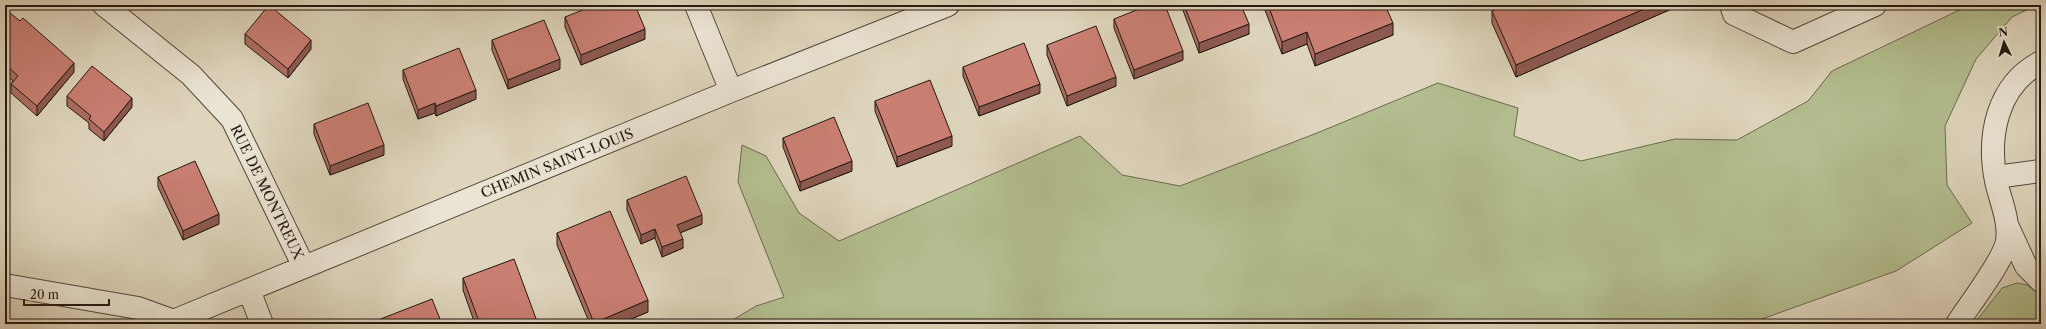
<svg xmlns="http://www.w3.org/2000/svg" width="2046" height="329" font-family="'Libre Caslon Text',serif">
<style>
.green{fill:#b3bd8f;stroke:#6b6b50}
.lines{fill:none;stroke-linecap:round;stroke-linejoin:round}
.minor-casing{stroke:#52483c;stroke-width:24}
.minor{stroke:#eae4d3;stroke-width:22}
.wall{fill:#ae6d63;stroke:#231911}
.shaded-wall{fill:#8d5950;stroke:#231911}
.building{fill:#ca7f73;stroke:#231911}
.labels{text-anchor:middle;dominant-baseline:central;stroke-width:3;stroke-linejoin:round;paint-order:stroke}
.street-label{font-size:14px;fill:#231911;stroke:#eae4d3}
</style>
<rect width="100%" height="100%" fill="#ded5bc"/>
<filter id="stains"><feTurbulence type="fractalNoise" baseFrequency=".005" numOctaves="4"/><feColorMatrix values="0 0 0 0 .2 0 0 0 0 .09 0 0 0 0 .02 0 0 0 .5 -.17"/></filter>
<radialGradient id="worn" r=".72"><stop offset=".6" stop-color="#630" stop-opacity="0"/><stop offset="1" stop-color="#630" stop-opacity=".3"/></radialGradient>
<path class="green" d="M1970,5H2037L2012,17L1976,59L1945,126L1947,185L1972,223L1896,271L1748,324H1149L1129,321V324H726L756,306L784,297L738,182L742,145L766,156L799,213L839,241L1080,136L1122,175L1180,186L1317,133L1438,83L1518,108L1514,136L1581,161L1675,139L1737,140L1808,101L1832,71Z
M2017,283L2027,285L2041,295V324H1974L2002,288Z"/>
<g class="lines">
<defs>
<path id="minor" d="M104,5L191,75L232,119L304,267
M696,5L731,91
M1731,5L1734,14L1793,42L1875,5
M1996,177L2041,171
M2007,225L2026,266L2041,281
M5,285L138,308L174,321
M249,290L262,324
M166,324L731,91L948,5
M1957,324C1969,305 2004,260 2007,241C2010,221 2000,200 1996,181C1987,136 1997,85 2041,62"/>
</defs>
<use href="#minor" class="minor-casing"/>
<use href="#minor" class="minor"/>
</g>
<path class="wall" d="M1181,5H1241L1249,34L1199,53Z
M1263,5H1385L1393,35L1315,66L1307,44L1282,54Z
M1676,5V7L1516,77L1492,23V11Z
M5,9L74,72L37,116L11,93V84L13,81L5,74Z
M565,17L645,39L581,65L565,27Z
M1114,19L1183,60L1134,79L1114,28Z
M245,34L311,49L288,78L245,44Z
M492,40L560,69L508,89L492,50Z
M1047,45L1116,86L1067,106L1047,55Z
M963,67L1040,93L979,116L963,76Z
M403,70L476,99L436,116L435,113L418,119L403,79Z
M67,96L132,107L104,141L89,129V123L67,106Z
M875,101L952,146L897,167L875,111Z
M314,124L384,155L330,175L314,134Z
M783,138L852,171L800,191L783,147Z
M158,177L219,224L183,240L158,187Z
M627,200L702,224L680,233L683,248L662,257L655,238L641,244L627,210Z
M557,233L648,312L619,324H590L557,245Z
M463,278L538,324H475L463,290Z"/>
<path class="shaded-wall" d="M1653,5H1676V7L1516,77V65Z
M1393,23V35L1315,66V54Z
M1249,24V34L1199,53V43Z
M645,29V39L581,65V55Z
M1307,32V44L1282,54V42Z
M311,40V49L288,78V69Z
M1183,51V60L1134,79V70Z
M560,59V69L508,89V80Z
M74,63V72L37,116V106Z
M1116,77V86L1067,106V96Z
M1040,84V93L979,116V107Z
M476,90V99L436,116V106Z
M132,98V107L104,141V132Z
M435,103V113L418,119V110Z
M952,136V146L897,167V157Z
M384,145V155L330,175V166Z
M852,161V171L800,191V182Z
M219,214V224L183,240V231Z
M702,215V224L677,234V225Z
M655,229V238L641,244V235Z
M683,239V248L662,257V247Z
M648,300V312L619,324H594V323Z"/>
<path class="building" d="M269,5L311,40L288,69L245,34Z
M595,5H635L645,29L581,55L565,17Z
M1149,5H1165L1183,51L1134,70L1114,19Z
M1184,5H1241L1249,24L1199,43Z
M1268,5H1385L1393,23L1315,54L1307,32L1282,42Z
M1505,5H1653L1516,65L1492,11Z
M5,9L20,21L23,18L74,63L37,106L11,84L18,76L5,64Z
M544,20L560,59L508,80L492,40Z
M1096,26L1116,77L1067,96L1047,45Z
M1024,43L1040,84L979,107L963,67Z
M459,48L476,90L436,106L435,103L418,110L403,70Z
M92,66L132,98L104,132L89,119L91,116L67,96Z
M930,80L952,136L897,157L875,101Z
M368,103L384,145L330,166L314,124Z
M834,117L852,161L800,182L783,138Z
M195,161L219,214L183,231L158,177Z
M686,176L702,215L677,225L683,239L662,247L655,229L641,235L627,200Z
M610,211L648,300L594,323L557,233Z
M514,259L538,324H480L463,278Z
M432,299L442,324H380L378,320Z"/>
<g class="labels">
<g class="street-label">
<text transform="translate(557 163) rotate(-22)">CHEMIN SAINT-LOUIS</text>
<text transform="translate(267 192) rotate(64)">RUE DE MONTREUX</text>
</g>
</g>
<rect width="2046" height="329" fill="none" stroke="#ded5bc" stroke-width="20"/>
<rect x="6" y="6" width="2034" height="317" fill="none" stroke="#231911" stroke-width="2"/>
<rect x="10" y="10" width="2026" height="309" fill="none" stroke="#231911"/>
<g transform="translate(2004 42) rotate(355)" stroke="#eae4d3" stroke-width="3" paint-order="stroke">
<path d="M0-3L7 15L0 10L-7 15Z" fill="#231911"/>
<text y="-6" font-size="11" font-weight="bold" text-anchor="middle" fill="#231911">N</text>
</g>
<path d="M24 299v6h85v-6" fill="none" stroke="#231911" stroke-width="2"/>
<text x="30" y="299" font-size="12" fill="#231911" stroke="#eae4d3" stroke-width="3" paint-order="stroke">20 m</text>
<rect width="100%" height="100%" filter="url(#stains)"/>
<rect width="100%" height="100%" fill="url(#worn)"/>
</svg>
